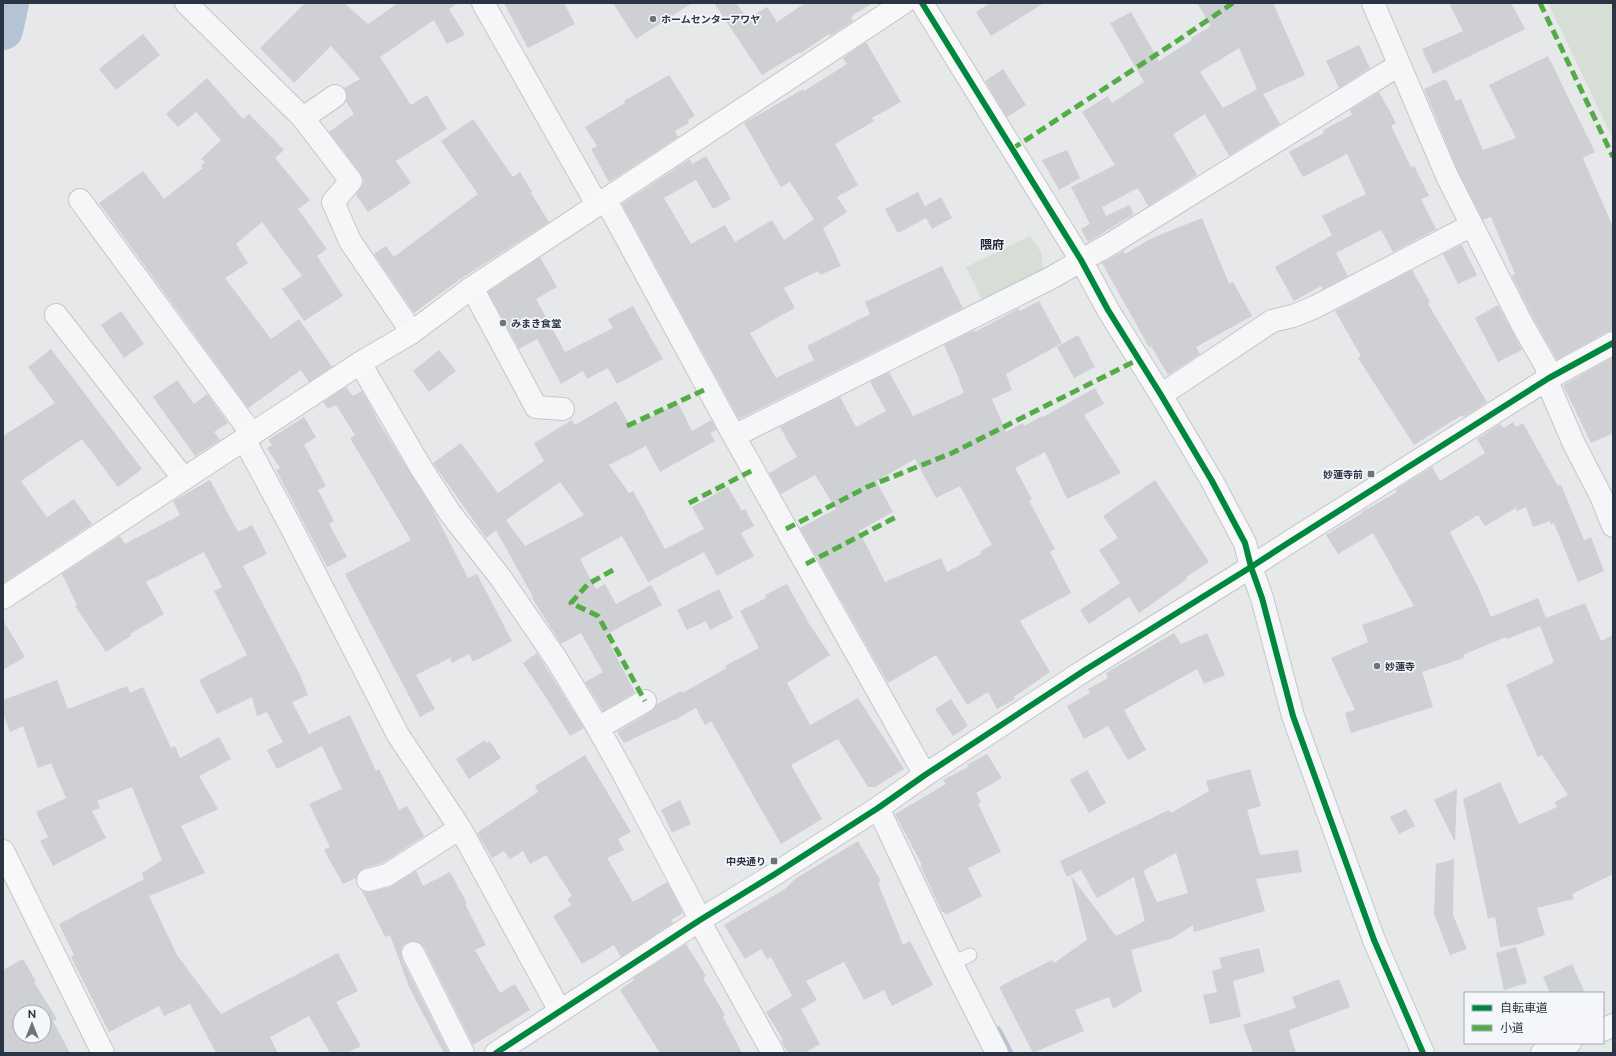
<svg xmlns="http://www.w3.org/2000/svg" width="1616" height="1056" font-family="Raleway,'Noto Sans JP',sans-serif">
<style>
.green{fill:#d6ded6}
.lines{fill:none;stroke-linecap:round;stroke-linejoin:round}
.stream{stroke:#b4c4d5;stroke-width:7}
.river{stroke:#b4c4d5;stroke-width:40}
.building{fill:#ced0d3;fill-rule:evenodd}
.lane-casing{stroke:#c4c6c8;stroke-width:15}
.street-casing{stroke:#c4c6c8;stroke-width:24}
.secondary-casing{stroke:#c4c6c8;stroke-width:24}
.lane{stroke:#f5f6f7;stroke-width:13}
.street{stroke:#f5f6f7;stroke-width:22}
.secondary{stroke:#f8f8f8;stroke-width:22}
.quiet{stroke:#54ac47;stroke-width:5;stroke-dasharray:10 5;stroke-linecap:butt}
.cycleway-casing{stroke:#f4f6f9;stroke-width:8}
.cycleway{stroke:#00873e;stroke-width:6}
.poi-dot{fill:#6c737f;stroke:#f4f6f9;stroke-width:1.5}
.labels{text-anchor:middle;dominant-baseline:central;stroke-width:3.5;stroke-linejoin:round;paint-order:stroke}
.poi-label{font-size:10px;font-weight:bold;fill:#2b3445;stroke:#f4f6f9;text-anchor:start}
.quarter-label{font-size:12px;font-weight:bold;fill:#1d2536;stroke:#f4f6f9}
</style>
<rect width="100%" height="100%" fill="#e6e8ea"/>
<path class="green" d="M1548,3H1613V139Z
M1030,236L1041,252L1043,269L983,302L966,267Z"/>
<g class="lines">
<path class="stream" d="M998,1030L1010,1053"/>
<path class="river" d="M3,30L9,3"/>
</g>
<path class="building" d="M305,3H344L368,24L398,3H458L449,9L465,35L447,44L434,20L380,57L411,105L427,95L447,129L396,161L411,183L368,212L356,195L364,182L361,174L329,132L354,114L346,101L347,95L344,88L360,79L331,46L294,83L260,48Z
M504,3H564L575,24L528,48Z
M613,3H692L636,39Z
M714,3H736L747,19L767,7L777,22L805,3H873L853,15V16L851,17L853,21L830,36L829,34L801,53L800,52L762,75Z
M990,3H1044L991,36L976,12Z
M1197,3H1273L1305,75L1263,94L1280,124L1229,156L1205,114L1173,134L1197,175L1148,206L1138,188L1102,207L1106,216L1129,205L1134,214L1088,242L1081,229L1090,224L1071,187L1115,165L1082,112L1108,96L1112,103L1144,82L1110,23L1131,12L1159,61L1192,40L1191,38L1211,26ZM1239,48L1257,89L1223,108L1200,72Z
M1449,3H1511L1525,29L1433,74L1422,49L1463,31Z
M143,34L160,55L116,90L99,69Z
M866,42L901,102L872,118L874,121L835,144L858,185L837,197L847,212L823,228L841,266L820,275L818,271L784,288L795,308L750,333L776,378L814,360L807,346L870,314L865,302L942,266L963,308L739,419L622,204L690,159L692,164L706,156L731,199L713,209L696,180L664,198L691,244L725,225L735,242L772,220L784,240L814,219L790,182L781,187L744,123L803,89L804,91L847,64L843,58Z
M1359,45L1370,68L1339,88L1326,61Z
M1548,56L1595,152L1583,158L1613,227V331L1607,332L1557,360L1533,318L1512,276L1515,274L1491,217L1483,220L1458,171L1424,89L1446,79L1456,101L1461,99L1483,150L1516,138L1489,85Z
M1003,69L1026,105L1007,117L985,81Z
M669,75L695,116L688,120L689,123L675,131L678,137L609,182L591,149L597,146L585,127L625,103L624,101Z
M207,78L243,119L249,114L284,150L275,158L310,200L298,209L327,249L317,256L343,296L304,321L282,289L302,276L262,222L236,244L248,263L225,278L271,339L299,319L332,367L309,382L301,370L248,408L99,203L143,171L164,199L203,168L201,166L205,162L201,159L221,140L196,112L178,127L166,114Z
M1379,92L1396,123L1391,126L1411,167L1414,166L1429,196L1421,199L1436,229L1393,252L1381,230L1336,253L1348,276L1323,289L1321,286L1294,301L1275,267L1332,235L1322,216L1366,194L1347,154L1303,177L1289,152L1324,133L1323,130L1352,115L1350,110Z
M473,119L513,177L520,172L532,192L531,193L549,222L459,280L414,313L374,254L386,246L394,257L478,194L441,141Z
M1067,150L1080,178L1059,190L1042,160Z
M918,192L925,206L941,197L952,218L932,229L926,218L898,233L885,209Z
M1202,218L1229,284L1233,282L1252,316L1196,347L1200,354L1168,375L1151,346L1149,347L1102,263L1124,251L1125,254L1150,239Z
M1462,245L1477,275L1458,284L1443,254Z
M540,257L557,287L536,299L565,352L613,328L608,319L633,306L663,359L617,384L608,368L587,379L583,371L561,384L537,339L519,349L488,292Z
M1412,270L1430,302L1428,304L1487,402L1464,417L1462,415L1414,445L1358,358L1361,356L1335,311Z
M1039,301L1062,343L1006,374L1012,390L992,399L1006,432L1023,423L1024,426L1042,416L1043,417L1095,388L1104,404L1084,415L1121,473L1067,499L1045,452L1015,468L1032,499L1029,501L1055,549L1050,552L1071,593L1020,621L1050,672L1014,697L1015,699L997,709L988,692L967,705L936,655L888,683L800,528L836,509L815,475L781,494L769,473L797,457L780,427L840,397L856,427L886,411L870,382L889,372L913,416L964,393L959,381H960L944,345L974,330L975,332L1019,308L1020,311ZM915,459L936,498L960,486L992,545L980,551L981,554L947,572L941,558L885,582L859,531L893,512L876,481Z
M1498,305L1522,350L1498,362L1475,318Z
M121,311L144,344L124,358L101,325Z
M1078,335L1095,367L1074,378L1057,347Z
M51,349L142,469L118,487L82,439L21,481L47,517L74,499L92,524L3,583V436L55,403L28,367Z
M439,350L456,371L429,392L413,371Z
M1613,357V433L1591,443L1563,385Z
M177,380L194,404L207,394L228,423L214,432L220,440L195,456L153,397Z
M346,387L353,396L362,391L376,416H375L431,506L468,578L477,574L512,641L473,662L469,654L452,663L450,658L416,675L435,709L420,717L345,574L411,540L350,438L355,435L336,405L328,409L323,402Z
M616,401L631,427L678,403L692,431L711,420L717,430L710,433L715,441L660,472L646,446L609,465L629,493L633,491L665,549L704,529L692,507L728,487L742,511L745,509L754,526L741,533L754,556L717,576L704,552L648,582L622,536L580,559L596,589L605,584L616,604L651,585L662,605L605,635L635,692L603,711L585,682L603,672L581,633L561,644L532,598L533,597L496,530L486,538L433,463L461,443L498,493L544,461L534,443L572,420L575,425ZM560,482L584,515L525,546L506,520Z
M304,417L316,437L304,445L326,486L318,490L334,521L329,524L347,557L327,567L276,470L280,468L267,448L272,445L268,440Z
M1513,422L1516,427L1523,423L1558,486L1561,485L1584,540L1591,537L1604,571L1578,582L1554,523L1551,524L1550,521L1533,527L1526,507L1517,511L1516,508L1485,526L1478,515L1450,532L1480,591L1491,617L1538,598L1546,618L1585,603L1601,641L1613,635V874L1572,894L1574,899L1537,908L1545,935L1519,944L1500,947L1495,917L1488,919L1463,799L1500,782L1519,824L1557,807L1555,802L1568,795L1542,755L1538,757L1506,685L1554,662L1540,626L1507,639L1506,637L1463,655L1464,658L1422,672L1433,707L1351,733L1345,713L1355,710L1331,658L1368,642L1362,625L1414,606L1373,533L1338,554L1326,535L1362,513V512L1397,492L1395,490L1432,467L1440,481L1485,453L1477,439L1500,424L1504,428Z
M210,480L238,532L252,525L267,554L243,566L300,675L308,695L292,702L309,734L350,715L376,771L379,769L399,810L407,806L424,836L382,863L365,868L360,871L356,878L343,884L324,850L330,847L309,804L342,789L322,746L277,769L267,750L283,742L267,712L257,716L252,697L217,714L199,680L247,655L214,591L222,587L204,552L146,582L164,614L130,634L131,636L106,652L75,606L77,605L62,574L120,536L125,544L180,515L173,501Z
M1155,480L1209,562L1186,577L1187,579L1139,613L1129,597L1089,624L1080,610L1120,583L1099,550L1118,538L1103,516Z
M787,584L808,622L830,655L787,683L810,725L858,698L904,769L875,787H868L838,739L791,765L822,819L781,844L711,721L705,725L696,708L673,721V720L624,743L617,732L651,712L657,704L681,691L682,693L727,668L725,666L759,648L740,611L766,598L765,595Z
M719,589L733,618L710,630L706,621L687,630L677,610Z
M3,620L25,657L3,670Z
M1174,633L1181,644L1207,633L1225,675L1204,684L1197,669L1124,710L1146,750L1128,760L1108,726L1084,739L1067,706L1090,693L1088,689L1108,678L1106,673Z
M537,653L584,728L570,736L547,699L523,663Z
M57,680L68,709L127,686L130,693L143,687L171,748L175,746L180,758L219,737L231,759L199,776L218,809L181,826L205,873L149,896L177,955L221,1014L338,953L358,991L336,1002L361,1046L347,1053H330L309,1016L270,1037L278,1053H216L190,1004L164,1016L159,1006L109,1032L71,957L74,955L59,924L144,879L142,873L162,860L132,787L97,801L100,808L92,811L106,838L53,866L40,841L48,837L36,812L66,798L51,763L38,768L23,726L10,732L3,713V700Z
M951,699L968,726L953,736L935,709Z
M485,740L486,743L490,741L501,758L469,779L456,759Z
M987,754L1002,778L976,793L981,802L978,804L1001,852L968,868L982,896L946,915L944,912H942L920,865H922L895,814L946,784L943,780L968,767L967,765Z
M585,755L631,832L618,839L624,850L607,858L633,902L667,882L683,913L671,920L673,923L621,957L614,945L582,964L553,916L571,905L567,899L572,896L546,855L530,864L523,851L510,859L504,851L492,858L477,833L538,792L535,786Z
M1250,769L1261,806L1247,810L1260,855L1298,850L1302,872L1256,879L1265,911L1194,932L1193,925L1173,938L1131,950L1142,991L1113,1009L1109,997L1075,1010L1084,1031L1033,1053L999,987L1052,960L1054,963L1087,940L1071,876L1116,936L1145,921L1134,877L1097,898L1081,870L1067,877L1060,861L1169,810L1171,813L1209,791L1206,781ZM1176,853L1188,893L1157,902L1143,871Z
M1087,770L1106,803L1089,813L1070,780Z
M1457,789L1455,842L1434,800Z
M680,800L691,824L672,833L661,810Z
M1406,809L1415,826L1399,834L1390,817Z
M858,841L881,881L878,883L903,945L910,941L933,985L892,1006L884,990L864,1000L844,962L806,981L817,1000L801,1009L820,1044L805,1053H788L781,1041L783,1040L766,1012L792,996L771,957L767,959L761,949L745,959L724,925L785,889L795,879Z
M1454,859L1453,915L1467,949L1450,955L1434,914L1436,864Z
M416,871L423,886L450,872L467,903L465,904L486,945L475,950L500,993L515,984L530,1010L473,1045L424,947L420,943L414,941L407,942L402,946L401,952L402,959L449,1053H444L432,1031L409,987L390,935L385,937L362,891L371,892L390,887Z
M686,944L706,976L703,978L725,1015L723,1017L742,1053H660L620,990L634,980L633,978Z
M1516,947L1527,983L1504,990L1496,953Z
M1259,948L1265,972L1233,981L1241,1017L1210,1024L1203,995L1217,992L1212,971L1222,968L1219,958Z
M23,959L36,981L34,982L57,1019L53,1021L70,1053H3V970ZM20,1012H44V1036H20Z
M1572,964L1585,993H1550L1543,977Z
M1339,979L1350,1007L1289,1030L1296,1053H1253L1243,1025L1296,1008L1292,997Z"/>
<g class="lines">
<defs>
<path id="lane" d="M952,963L970,955"/>
<path id="street" d="M186,3L303,118L351,181L333,202L350,241L403,319L411,333
M483,3L594,199L609,206L734,436L925,775
M1373,3L1447,176L1522,324L1546,366L1550,388L1574,444L1601,496L1613,526
M303,118L335,96
M80,200L252,434
M470,289L477,297L536,407L563,409
M56,315L184,479
M360,363L420,466L450,513L500,577L557,660L594,721L621,769L694,907L706,933L773,1053
M1161,395L1272,321L1293,316L1315,307L1472,225
M734,436L1049,279L1112,243L1399,65
M244,439L289,523L398,735L460,828L560,1011
M1251,567L1262,598L1293,716L1374,940L1423,1053
M598,728L645,701
M878,808L956,972L997,1053
M368,880L387,875L460,828
M413,953L463,1053
M1603,1030L1613,1025
M1542,1053L1570,1043"/>
<path id="secondary" d="M922,3L1081,260L1108,310L1161,395L1212,481L1245,543L1251,567
M3,598L360,363L411,333L470,289L903,3
M3,851L103,1053
M496,1053L700,920L775,874L878,808L925,775L1085,670L1251,567L1288,543L1549,378L1613,343"/>
</defs>
<use href="#lane" class="lane-casing"/>
<use href="#street" class="street-casing"/>
<use href="#secondary" class="secondary-casing"/>
<use href="#lane" class="lane"/>
<use href="#street" class="street"/>
<use href="#secondary" class="secondary"/>
<path class="quiet" d="M1540,3L1613,157
M1012,149L1177,41L1233,3
M627,426L708,388
M689,503L753,470
M786,529L867,487L952,453L1139,359
M806,564L898,516
M613,570L588,584L571,603L598,616L645,701"/>
<defs>
<path id="cycleway" d="M922,3L1081,260L1108,310L1161,395L1212,481L1245,543L1251,567L1262,598L1293,716L1374,940L1423,1053
M496,1053L700,920L775,874L878,808L925,775L1085,670L1251,567L1288,543L1549,378L1613,343"/>
</defs>
<use href="#cycleway" class="cycleway-casing"/>
<use href="#cycleway" class="cycleway"/>
</g>
<g class="poi-dot">
<circle cx="653" cy="19" r="4"/>
<circle cx="503" cy="323" r="4"/>
<rect x="1367" y="470" width="8" height="8" rx="2"/>
<circle cx="1377" cy="666" r="4"/>
<rect x="770" y="857" width="8" height="8" rx="2"/>
</g>
<g class="labels">
<g class="poi-label">
<text x="661" y="19">ホームセンターアワヤ</text>
<text x="511" y="323">みまき食堂</text>
<text x="1363" y="474" text-anchor="end">妙蓮寺前</text>
<text x="1385" y="666">妙蓮寺</text>
<text x="766" y="861" text-anchor="end">中央通り</text>
</g>
<g class="quarter-label">
<text x="992" y="245">隈府</text>
</g>
</g>
<rect width="1616" height="1056" fill="none" stroke="#2b3445" stroke-width="8"/>
<rect x="1464" y="992" width="140" height="52" fill="#f4f6f9" stroke="#a4a8b1"/>
<rect x="1472" y="1005" width="20" height="6" fill="#00873e" stroke="#a4a8b1"/>
<text x="1500" y="1012" font-size="12" fill="#2b3445">自転車道</text>
<rect x="1472" y="1025" width="20" height="6" fill="#54ac47" stroke="#a4a8b1"/>
<text x="1500" y="1032" font-size="12" fill="#2b3445">小道</text>
<g transform="translate(32 1024)"><circle r="19" fill="#f4f6f9" stroke="#a4a8b1"/>
<path d="M0-3L7 15L0 10L-7 15Z" fill="#6c737f"/>
<text y="-6" font-size="11" font-weight="bold" text-anchor="middle" fill="#2b3445">N</text>
</g>
</svg>
